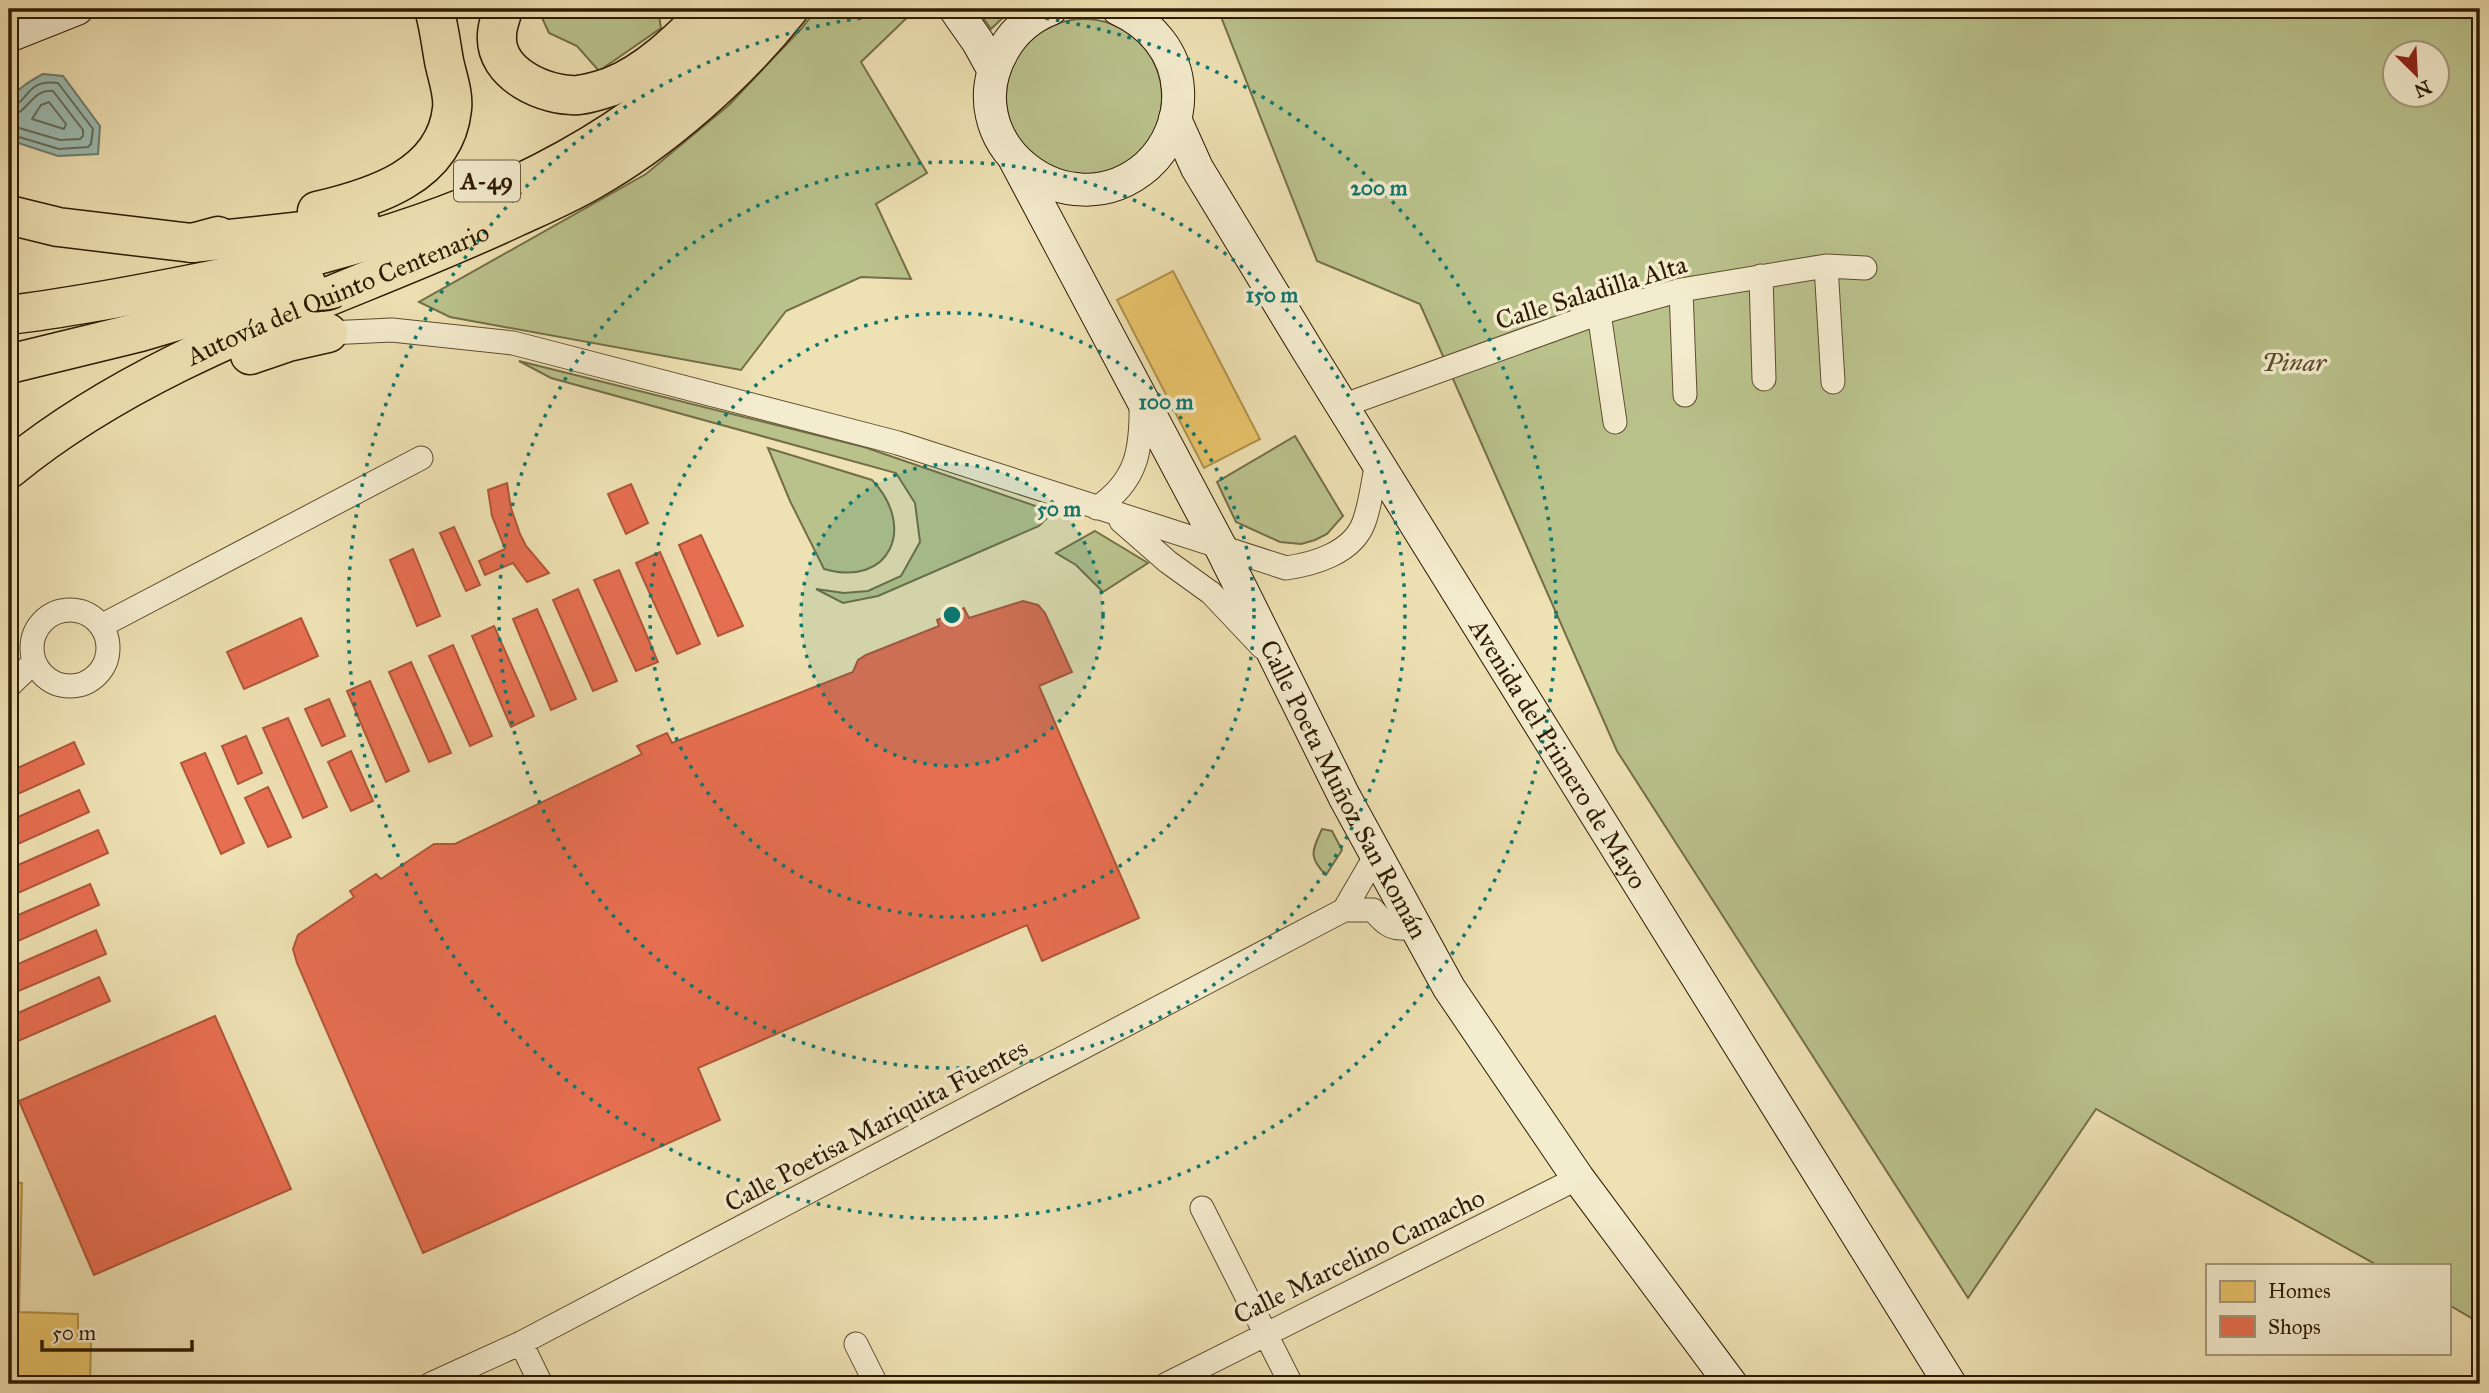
<svg xmlns="http://www.w3.org/2000/svg" width="2489" height="1393" font-family="'IM FELL Great Primer',serif">
<style>
.green{fill:#bac28c;stroke:#746e47;stroke-width:2;fill-rule:evenodd}
.water{fill:#9bbcb3;stroke:#6f7c6c;stroke-width:2}
.homes{fill:#e9c46a;stroke:#b1914b;stroke-width:2}
.shops{fill:#e76f51;stroke:#b05639;stroke-width:2}
.lines{fill:none;stroke-linecap:round;stroke-linejoin:round}
.shore{stroke:#646c5a;stroke-width:2}
.minor-casing{stroke:#5e4c2e;stroke-width:25}
.secondary-casing{stroke:#2e1b02;stroke-width:34}
.motorway-casing{stroke:#2e1b02;stroke-width:41}
.minor{stroke:#f4ecce;stroke-width:23}
.secondary{stroke:#f4ecce;stroke-width:32}
.motorway{stroke:#eee1b3;stroke-width:38}
.ring{fill:none;stroke:#0f766e;stroke-width:3.5;stroke-dasharray:3.5 7}
.labels{text-anchor:middle;dominant-baseline:central;stroke-width:7;stroke-linejoin:round;paint-order:stroke}
.shield{fill:#f4ecce;stroke:#695a3f;stroke-width:2}
.shield-label{font-size:24px;font-weight:bold;fill:#2e1b02}
.street-label{font-size:26px;fill:#2e1b02;stroke:#f4ecce}
.park-label{font-size:26px;font-style:italic;fill:#584d2b;stroke:#f4ecce}
.centre{fill:#0f766e;stroke:#f4ecce;stroke-width:3.5}
.ring-label{font-size:21px;text-anchor:middle;font-weight:bold;fill:#0f766e;stroke:#f4ecce;stroke-width:7;stroke-linejoin:round;paint-order:stroke}
</style>
<rect width="100%" height="100%" fill="#eee1b3"/>
<filter id="stains"><feTurbulence type="fractalNoise" baseFrequency=".00286" numOctaves="4"/><feColorMatrix values="0 0 0 0 .2 0 0 0 0 .09 0 0 0 0 .02 0 0 0 .5 -.17"/></filter>
<radialGradient id="worn" r=".72"><stop offset=".6" stop-color="#630" stop-opacity="0"/><stop offset="1" stop-color="#630" stop-opacity=".3"/></radialGradient>
<path class="green" d="M538,9H658L661,28L599,71L577,46L549,33Z
M817,9H916L861,62L927,173L876,204L911,279L861,277L786,311L741,370L450,317L419,302L646,174L729,105L801,29Z
M977,9H1012L991,29Z
M1218,9H2480V1323L2449,1305V1265H2377L2096,1109L1968,1298L1617,751L1420,304L1317,261ZM2394,52H2436V94H2394Z
M1006 97a78 78 0 1 1 156 0a78 78 0 1 1-156 0Z
M519,361L864,447L1053,512L1039,526L878,596L843,603L816,589L844,593L868,591L901,576L920,542L915,503L896,473L551,378Z
M1295,436L1343,516L1327,534L1315,540L1301,544L1280,542L1236,522L1217,482Z
M768,448L872,480C917,527 890,588 824,569L790,501Z
M1095,531L1148,563L1103,592L1076,565L1056,553Z
M1322,829L1332,831L1342,850L1326,875C1308,857 1312,851 1322,829Z"/>
<path class="water" d="M43,74L63,76L100,126L98,154L58,156L9,140C9,100 6,94 43,74Z"/>
<path class="homes" d="M1173,271L1260,439L1204,468L1117,300Z
M9,1182L22,1183L19,1312L78,1314V1339H91L90,1384H9Z"/>
<path class="shops" d="M507,483L511,508L520,534L526,546L549,573L527,582L513,563L485,575L479,561L505,549L492,516L488,490Z
M631,484L648,523L626,534L608,494Z
M454,527L480,585L466,591L440,533Z
M701,535L743,626L718,636L679,545Z
M413,549L440,616L417,626L390,560Z
M660,552L700,644L677,654L636,563Z
M619,570L658,662L636,671L594,580Z
M578,589L617,681L593,691L553,600Z
M1023,601L1038,605L1045,613L1072,672L1039,686L1139,918L1042,961L1027,925L698,1068L720,1120L423,1253L297,963L293,949L298,935L354,897L350,891L376,874L381,879L434,844H455L642,754L637,746L667,733L672,743L853,672L858,660L866,655L939,626L937,620L964,608L969,618Z
M537,609L576,699L551,710L513,619Z
M301,618L318,656L244,689L227,652Z
M494,626L534,716L511,727L472,636Z
M453,645L492,736L470,746L429,656Z
M411,662L451,753L429,762L389,672Z
M370,681L409,771L386,782L347,691Z
M329,699L345,736L322,746L305,709Z
M288,718L327,807L303,818L263,728Z
M246,736L262,773L238,784L222,746Z
M74,742L84,764L9,798V772Z
M351,751L373,801L351,811L328,762Z
M205,753L244,843L221,854L181,763Z
M268,787L291,837L268,847L245,798Z
M79,790L89,812L9,848V821Z
M98,830L108,853L9,897V869Z
M90,884L99,905L9,945V919Z
M96,930L106,954L9,995V968Z
M99,977L110,1001L9,1045V1017Z
M215,1016L291,1189L94,1275L19,1101Z"/>
<g class="lines">
<path class="shore" d="M49,102L66,124L64,129L32,119L41,105Z
M9,107C29,104 25,78 58,83L93,129L91,144L88,147L59,149L9,134
M9,116C28,114 32,88 53,91L83,130V136L80,139L60,140L9,125"/>
<defs>
<path id="minor" d="M1826,266L1833,382
M1761,276L1764,379
M1681,290L1685,395
M1599,313L1615,422
M328,333L392,330L513,343L898,443L1286,568C1314,564 1353,553 1364,522C1371,503 1373,481 1377,462
M1342,406L1599,313L1681,290L1826,266L1865,268
M1097,508C1137,481 1142,450 1141,403
M1121,521L1168,562L1211,593L1262,647
M32 648a38 38 0 1 1 76 0a38 38 0 1 1-76 0Z
M101,626L421,458
M9,686L34,662
M1344,910L1376,855
M1202,1208L1291,1384
M521,1343L541,1384
M856,1344L876,1384
M431,1384L521,1343L1344,910H1373C1389,928 1391,929 1415,928
M1167,1384L1578,1178"/>
<g id="secondary">
<path d="M955,9L978,42L994,71"/>
<path d="M1051,9C1031,17 1015,30 1004,49C949,140 1067,235 1147,166C1168,147 1180,118 1178,90C1176,52 1151,24 1118,9"/>
<path d="M9,36L77,9"/>
<path id="s1" d="M1175,119L1197,168L1308,351L1950,1384"/>
<path id="s2" d="M1015,160L1220,546L1344,796L1449,988L1578,1178L1731,1384"/>
</g>
<g id="motorway">
<path d="M503,9C501,17 497,26 497,35C494,74 546,97 578,95C588,94 601,90 610,87C649,72 682,38 711,9"/>
<path d="M317,211C373,198 445,176 452,109C454,94 447,76 444,61C441,44 439,26 434,9"/>
<path d="M9,215L58,227L192,243L218,236"/>
<path d="M192,243L303,231L360,221"/>
<path d="M9,315C75,307 142,294 207,281C384,244 561,190 697,67C714,51 732,36 747,19"/>
<path d="M250,355L288,342L328,333"/>
<path d="M9,364L140,332L306,283"/>
<path id="s3" d="M9,469C155,349 345,297 514,218C540,206 566,195 590,181C662,141 738,73 789,9"/>
</g>
</defs>
<use href="#minor" class="minor-casing"/>
<use href="#secondary" class="secondary-casing"/>
<use href="#motorway" class="motorway-casing"/>
<use href="#minor" class="minor"/>
<use href="#secondary" class="secondary"/>
<use href="#motorway" class="motorway"/>
</g>
<circle cx="952" cy="615" r="151" fill="#0f766e" fill-opacity=".12"/>
<g class="ring">
<circle cx="952" cy="615" r="151"/>
<circle cx="952" cy="615" r="302"/>
<circle cx="952" cy="615" r="453"/>
<circle cx="952" cy="615" r="604"/>
</g>
<g class="labels">
<rect class="shield" x="454" y="160.5" width="66" height="41" rx="5"/>
<g class="shield-label">
<text x="487" y="181">A-49</text>
</g>
<g class="street-label">
<text transform="translate(1591 292) rotate(-17)">Calle Saladilla Alta</text>
<text stroke="none"><textPath href="#s3" startOffset="374">Autovía del Quinto Centenario</textPath></text>
<text stroke="none"><textPath href="#s1" startOffset="742">Avenida del Primero de Mayo</textPath></text>
<text stroke="none"><textPath href="#s2" startOffset="710">Calle Poeta Muñoz San Román</textPath></text>
<text transform="translate(876 1125) rotate(-28)">Calle Poetisa Mariquita Fuentes</text>
<text transform="translate(1359 1256) rotate(-26)">Calle Marcelino Camacho</text>
</g>
<g class="park-label">
<text x="2294" y="362">Pinar</text>
</g>
</g>
<circle cx="952" cy="615" r="10" class="centre"/>
<g class="ring-label">
<text x="1379" y="195">200 m</text>
<text x="1272" y="302">150 m</text>
<text x="1166" y="409">100 m</text>
<text x="1059" y="516">50 m</text>
</g>
<rect width="2489" height="1393" fill="none" stroke="#eee1b3" stroke-width="35"/>
<rect x="10" y="10" width="2468" height="1372" fill="none" stroke="#2e1b02" stroke-width="3.5"/>
<rect x="18" y="18" width="2454" height="1358" fill="none" stroke="#2e1b02" stroke-width="2"/>
<rect x="2206" y="1264" width="245" height="91" fill="#f4ecce" stroke="#a5987c" stroke-width="2"/>
<rect x="2220" y="1281" width="35" height="21" fill="#e9c46a" stroke="#a5987c" stroke-width="2"/>
<text x="2268" y="1298" font-size="21" fill="#2e1b02">Homes</text>
<rect x="2220" y="1316" width="35" height="21" fill="#e76f51" stroke="#a5987c" stroke-width="2"/>
<text x="2268" y="1334" font-size="21" fill="#2e1b02">Shops</text>
<g transform="translate(2416 74) rotate(156)"><circle r="33" fill="#f4ecce" stroke="#a5987c" stroke-width="2"/>
<path d="M0-5L12 26L0 18L-12 26Z" fill="#8f2418"/>
<text y="-10" font-size="19" font-weight="bold" text-anchor="middle" fill="#2e1b02">N</text>
</g>
<path d="M42 1340v10h150v-10" fill="none" stroke="#2e1b02" stroke-width="3.5"/>
<text x="52" y="1340" font-size="21" fill="#2e1b02" stroke="#f4ecce" stroke-width="5" paint-order="stroke">50 m</text>
<rect width="100%" height="100%" filter="url(#stains)"/>
<rect width="100%" height="100%" fill="url(#worn)"/>
</svg>
